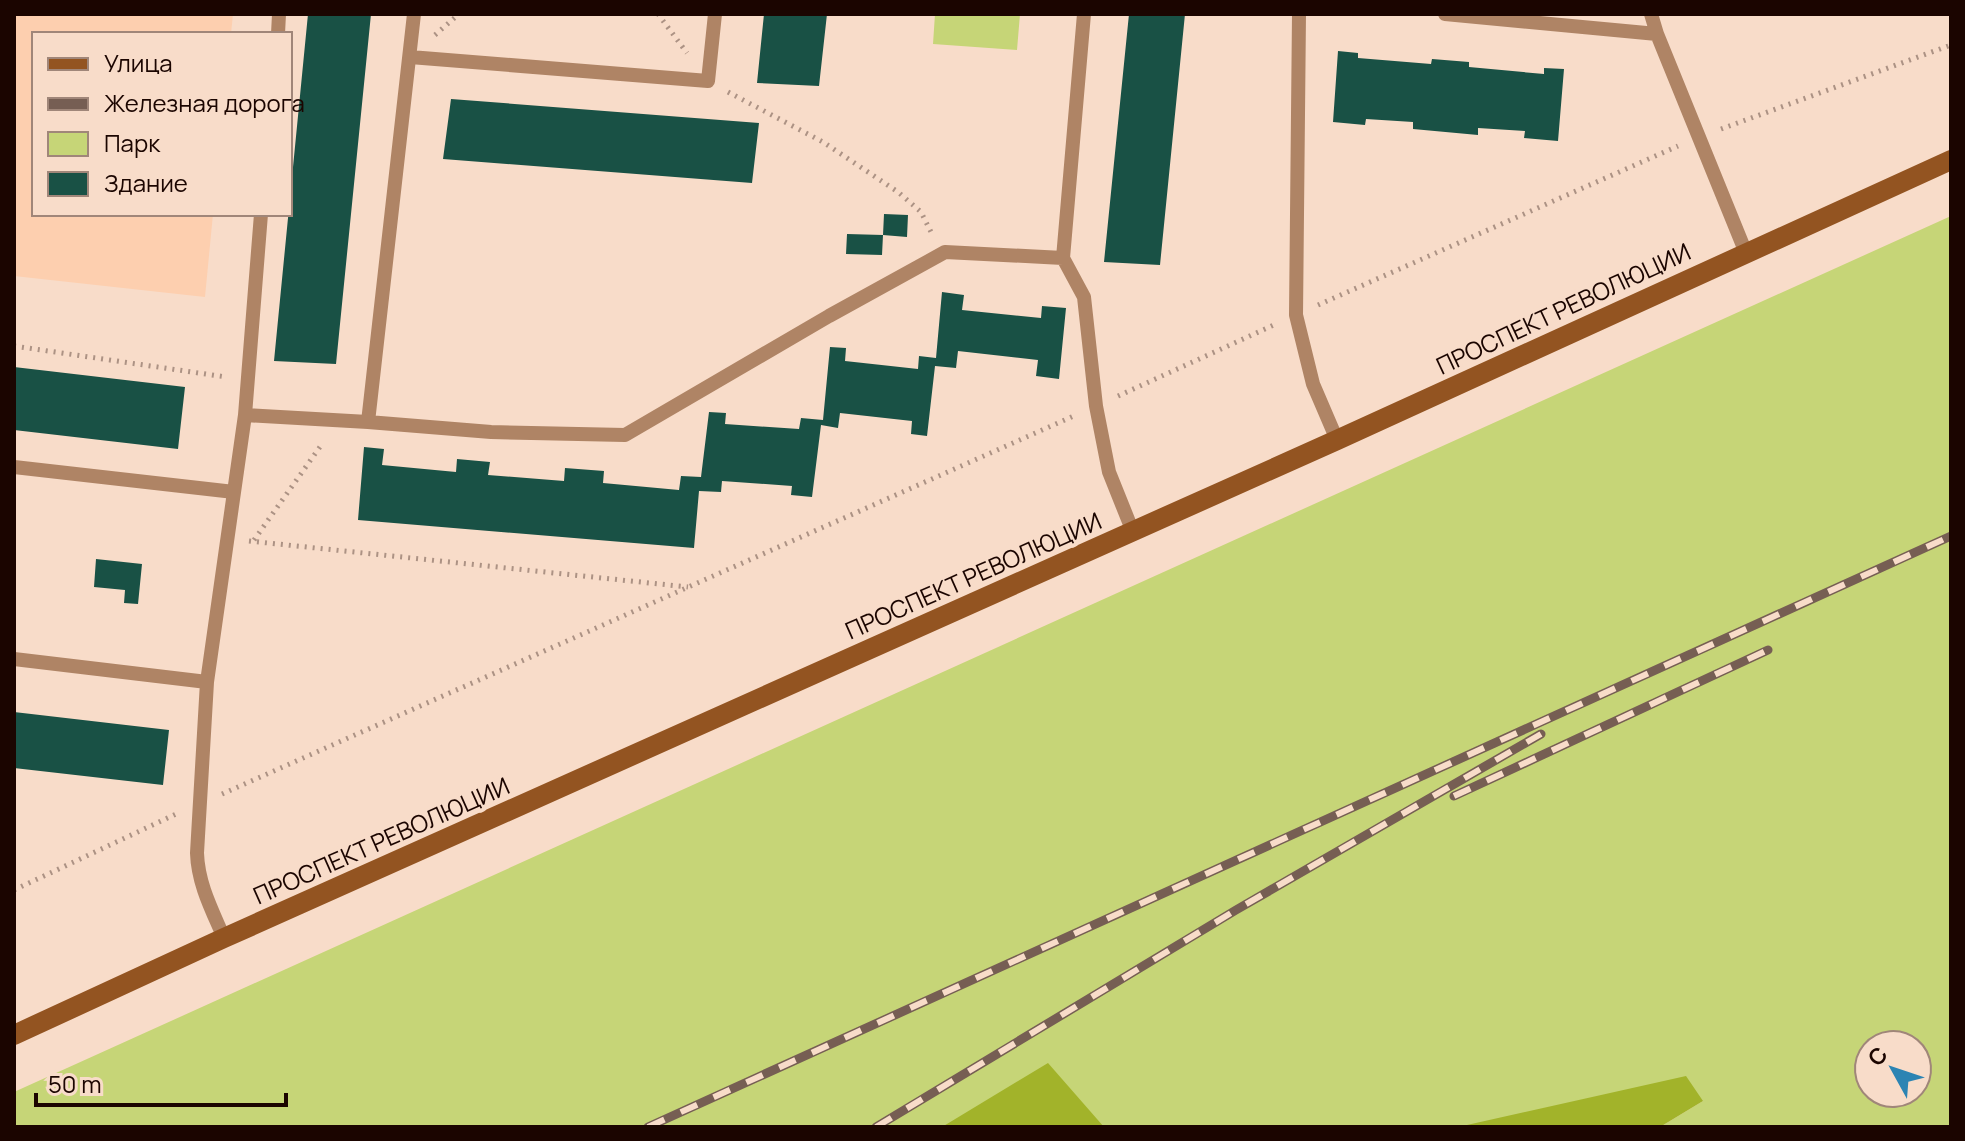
<svg xmlns="http://www.w3.org/2000/svg" width="1965" height="1141" font-family="Manrope,sans-serif">
<style>
.built{fill:#fdcfaf}
.green{fill:#c6d577;fill-rule:evenodd}
.forest{fill:#a2b32a}
.building{fill:#195145}
.lines{fill:none;stroke-linecap:round;stroke-linejoin:round}
.path{stroke:#ac9284;stroke-width:5;stroke-dasharray:2 6;stroke-linecap:butt}
.service{stroke:#af8465;stroke-width:14}
.secondary{stroke:#935421;stroke-width:20}
.rail-casing{stroke:#765e53;stroke-width:9}
.rail{stroke:#f8dcc9;stroke-width:6;stroke-dasharray:18;stroke-linecap:butt}
.labels{text-anchor:middle;dominant-baseline:central;stroke-width:8;stroke-linejoin:round;paint-order:stroke}
.street-label{font-size:24px;fill:#1b0500;stroke:#f8dcc9}
</style>
<rect width="100%" height="100%" fill="#f8dcc9"/>
<path class="built" d="M14,14H233L231,34H34V214H213L205,297L14,276Z"/>
<path class="green" d="M935,14H1020L1017,50L933,44Z
M1951,216V1127H1660L1703,1101L1599,1127H14V1092ZM1869,1045H1917V1093H1869Z"/>
<path class="forest" d="M1048,1063L1104,1127H942Z
M1686,1076L1703,1101L1660,1127H1458Z"/>
<path class="building" d="M308,14H371L336,364L274,361Z
M764,14H827L819,86L757,83Z
M1129,14H1185L1160,265L1104,262Z
M1338,51L1358,53V58L1431,64L1432,59L1469,62V67L1544,74V68L1564,69L1558,141L1524,138L1525,131L1478,128V135L1413,129V122L1366,119L1365,125L1333,122Z
M451,99L759,123L752,183L443,159Z
M884,214L908,215L907,237L883,235Z
M847,234L883,235L882,255L846,254Z
M942,292L964,295L962,310L1041,318L1042,306L1066,308L1059,379L1036,376L1038,360L958,351L956,368L935,366L927,436L911,434L912,421L840,413L838,428L821,425L812,497L791,495L792,486L722,481L721,492L699,491L694,548L358,520L364,447L384,449L382,465L456,472L457,459L490,462L488,475L564,481L565,468L604,471L603,483L679,490L681,476L701,477L709,412L726,413L725,424L799,429L801,418L823,420L830,347L846,348L845,361L918,369L919,356L936,358Z
M14,367L185,387L178,449L14,430Z
M96,559L142,564L138,604L124,603L125,590L94,587Z
M14,712L169,730L163,785L14,768Z"/>
<g class="lines">
<path class="path" d="M658,14L687,53
M435,35L459,14
M728,92L823,142L898,192L921,212L933,236
M1721,129L1951,45
M1318,305L1678,146
M14,346L226,377
M1118,396L1276,324
M254,540L322,444
M249,541L688,587
M222,794L1076,415
M14,890L176,814"/>
<path class="service" d="M1299,14L1296,315L1313,384L1337,440
M1445,14L1657,34L1651,14
M278,34L279,14
M1657,34L1746,253
M410,57L708,81L715,14
M1063,258L1084,14
M245,415L368,422L414,14
M368,422L491,432L625,435L829,316L945,252L1063,258L1084,297L1096,406L1109,472L1133,532
M14,467L234,492
M14,659L207,682
M224,938C212,910 198,884 197,853L207,682L245,415L261,214"/>
<path class="secondary" d="M14,1035L224,938L1337,440L1951,160"/>
<defs>
<path id="rail" d="M1454,796L1768,650
M648,1127L1951,536
M876,1127L1236,910L1541,734"/>
</defs>
<use href="#rail" class="rail-casing"/>
<use href="#rail" class="rail"/>
</g>
<g class="labels">
<g class="street-label">
<text transform="translate(1563 308) rotate(-25)">ПРОСПЕКТ РЕВОЛЮЦИИ</text>
<text transform="translate(973 575) rotate(-24)">ПРОСПЕКТ РЕВОЛЮЦИИ</text>
<text transform="translate(381 840) rotate(-24)">ПРОСПЕКТ РЕВОЛЮЦИИ</text>
</g>
</g>
<rect width="1965" height="1141" fill="none" stroke="#1b0500" stroke-width="32"/>
<rect x="32" y="32" width="260" height="184" fill="#f8dcc9" stroke="#a08679" stroke-width="2"/>
<rect x="48" y="58" width="40" height="12" fill="#935421" stroke="#a08679" stroke-width="2"/>
<text x="104" y="72" font-size="24" fill="#1b0500">Улица</text>
<rect x="48" y="98" width="40" height="12" fill="#765e53" stroke="#a08679" stroke-width="2"/>
<text x="104" y="112" font-size="24" fill="#1b0500">Железная дорога</text>
<rect x="48" y="132" width="40" height="24" fill="#c6d577" stroke="#a08679" stroke-width="2"/>
<text x="104" y="152" font-size="24" fill="#1b0500">Парк</text>
<rect x="48" y="172" width="40" height="24" fill="#195145" stroke="#a08679" stroke-width="2"/>
<text x="104" y="192" font-size="24" fill="#1b0500">Здание</text>
<g transform="translate(1893 1069) rotate(310)"><circle r="38" fill="#f8dcc9" stroke="#a08679" stroke-width="2"/>
<path d="M0-6L14 30L0 20L-14 30Z" fill="#2c84b3"/>
<text y="-12" font-size="22" font-weight="bold" text-anchor="middle" fill="#1b0500">С</text>
</g>
<path d="M36 1093v12h250v-12" fill="none" stroke="#1b0500" stroke-width="4"/>
<text x="48" y="1093" font-size="24" fill="#1b0500" stroke="#f8dcc9" stroke-width="6" paint-order="stroke">50 m</text>
</svg>
